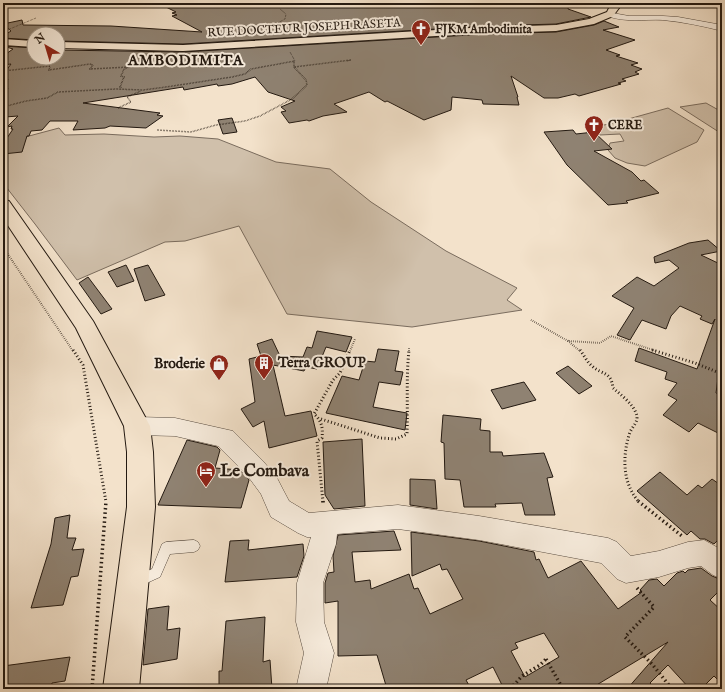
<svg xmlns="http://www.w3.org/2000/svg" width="725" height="692" font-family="'IM FELL English',serif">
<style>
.green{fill:#d0c0ab;stroke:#7a6c5e}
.building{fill:#8f8272;stroke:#231911;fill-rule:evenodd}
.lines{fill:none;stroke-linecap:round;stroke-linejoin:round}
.lane-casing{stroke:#574b40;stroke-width:1}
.street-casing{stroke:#574b40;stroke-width:1}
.primary-casing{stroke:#231911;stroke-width:2}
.path-far4{stroke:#231911;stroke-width:1;stroke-dasharray:0.5 1;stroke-linecap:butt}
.path-far3{stroke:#231911;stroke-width:1.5;stroke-dasharray:0.5 1;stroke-linecap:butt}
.path-far2{stroke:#231911;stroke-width:2;stroke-dasharray:0.5 1.5;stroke-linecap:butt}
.path-far1{stroke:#231911;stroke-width:3;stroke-dasharray:1 2.5;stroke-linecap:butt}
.path{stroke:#231911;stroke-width:3.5;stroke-dasharray:1.5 3;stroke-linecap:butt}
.lane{fill:#f7ecdd;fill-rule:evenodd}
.street{fill:#f7ecdd;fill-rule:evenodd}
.primary{fill:#f3e2cb;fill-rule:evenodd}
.labels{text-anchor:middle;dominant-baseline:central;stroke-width:4;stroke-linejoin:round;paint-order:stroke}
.far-street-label{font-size:12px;fill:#231911;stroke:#f7ecdd}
.far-poi-label{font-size:12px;font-weight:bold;fill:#231911;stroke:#f7ecdd;text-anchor:start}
.poi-label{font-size:14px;font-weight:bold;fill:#231911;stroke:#f7ecdd;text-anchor:start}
.far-district-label{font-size:15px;font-weight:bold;letter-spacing:1px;fill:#231911;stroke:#f7ecdd}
.near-poi-label{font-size:17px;font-weight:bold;fill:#231911;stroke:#f7ecdd;text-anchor:start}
</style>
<rect width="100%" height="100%" fill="#f3e2cb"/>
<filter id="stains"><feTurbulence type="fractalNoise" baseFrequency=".005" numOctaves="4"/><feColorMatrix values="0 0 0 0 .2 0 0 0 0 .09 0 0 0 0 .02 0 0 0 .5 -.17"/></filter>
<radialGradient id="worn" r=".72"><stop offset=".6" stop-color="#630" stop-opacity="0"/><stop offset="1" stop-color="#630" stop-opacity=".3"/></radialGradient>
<path class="green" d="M706,103L722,112V134L680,107Z
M668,108L704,130L697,142L645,166L627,163L615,158L608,150L610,143L624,141L620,134L600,135L594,127L614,123Z
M59,128L65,135L104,134L154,137L180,136L218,139L276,162L330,169L371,202L446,251L517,288L507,300L522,310L412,327L287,314L239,226L185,241L165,242L77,280L35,224L3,183C3,171 8,165 4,153L14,140Z"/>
<path class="building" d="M158,3H239L251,5L253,3H569L568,9L591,17L556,24L487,26L183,44L58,41V34H34V40L3,38V36L11,31L3,24L22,20L23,25L111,26L202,32L172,16L177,15L172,13L176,12Z
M604,21L619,27L603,30L635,40L606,50L620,55L616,56L638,63L631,65L642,69L635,72L639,74L622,79L626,81L618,83L621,84L579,96L575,94L558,98H544L511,76L518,97H517L519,105L483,104L482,100L452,97L451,110L424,120L387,101L385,102L369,92L334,104L347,112L323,116L309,121L307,120L289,123L281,112L286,111L281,107L295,101L268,92L255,77L232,84L218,86L217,84L184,90L183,87L83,103L160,113L157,115L163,116L146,128L110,126L105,128L73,130L78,121H50L42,130L31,131L29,136H27L22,152L3,154V144L13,129H11L12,126L7,127L18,116L5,117L7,115H3V96L8,88L3,89L8,79H3V75L11,64L3,65V56L13,49L3,46L34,48V58H58V50L183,52L487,34L556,32L594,25Z
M232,118L237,132L223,134L218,120Z
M573,130L576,134L594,132L612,149L594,151L632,172L641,181L644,180L659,193L626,201L628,203L608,205L567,165L544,132Z
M708,240L721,251L701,255L722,265V356L721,355L716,393L722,395V435L698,423L689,432L663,415L677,400L668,395L677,383L665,379L667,372L635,361L639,348L697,369L715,319L712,324L700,319L702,316L680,306L671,316L666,329L642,320L630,340L617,335L634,308L612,296L637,277L654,286L679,268L669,260L655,263L654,257L689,243Z
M126,265L134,281L117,287L108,272Z
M148,265L165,295L145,301L134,269Z
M88,277L112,309L101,314L79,283Z
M317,331L352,337L346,352L326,347L317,369L306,367L304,371L273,365L285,416L311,411L317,436L269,448L264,421L253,427L241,409L255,402L249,359L261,356L257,344L272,339L280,356L303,357L307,347L312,348Z
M378,349L399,351L395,371L403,372L400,385L379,382L373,407L407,413L405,430L326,413L342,376L359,380L365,361L375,362Z
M568,366L592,386L579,394L556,373Z
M524,382L536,400L502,409L491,390Z
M443,415L481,419L480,430L490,431V452H502L503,456L544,453L553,477L547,478L555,515H525L522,503L495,504L496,507H464L460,480L445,479L444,443L441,442Z
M362,439L365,506L334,509L325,495L323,442Z
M187,440L217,447L220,450L215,468L240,470L246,476L249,480L241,508L158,505Z
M660,472L687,495L698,485L702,488L712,479L722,486V536L714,544L705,539H700L691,531L687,535L637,491Z
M410,479L435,480L437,509L410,505Z
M70,515L67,538H76L72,550L84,549L78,576L71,577L63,605L31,608L51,544L55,518Z
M394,531L401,550L352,552L355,582L370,580L371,589L409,574L414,589L418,588L430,614L463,599L447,569L442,570L440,564L412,576L411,532L479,541L534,552L536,560L539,559L548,578L581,561L618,609L642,592L640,590L649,580L657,579L664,586L677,573L683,571L685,573L688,570L701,568L712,576L722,580V588L710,600L722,611V684L714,676L701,689H690L668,665L650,683L656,689H627L668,642L590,689H504L493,667L466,680L471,689H387L377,655L338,656V601L325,603V583L328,573L334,572L333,556L338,535ZM544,633L559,657L525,677L511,651L518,648L515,643Z
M249,540L248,550L303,544L304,556L297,577L225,582L230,541Z
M169,606L167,630L180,628L177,659L143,665L148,609Z
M265,617L263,662L270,660L272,689H219V671H222L226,621Z
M70,657L65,681L52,683L51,689H3V666Z"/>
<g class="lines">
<defs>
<path id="lane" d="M194,540L198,542L200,546L198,550L194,552L170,554L160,577L138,587L134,585L132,581L134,577L152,569L162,544L166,542Z"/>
<path id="street" d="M607,12L629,16H663L678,17L722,25V31C703,26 683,22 663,20C644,19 626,23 607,16Z
M137,417L175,418L233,431L263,461L277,478L289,501L309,513L398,505L479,516L608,538L617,542L631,556L659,551L688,542L704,540L722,550V579L713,575L701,566L688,568L659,577L626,583L617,579L601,563L479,540L398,529L337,534L336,544L323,583L324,622L334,653L326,689H296L304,653L296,622L297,583L311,537H307L298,533L271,517L261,494L247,475L218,446L175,436L137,435L129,432L126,426L129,420Z"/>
<path id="primary" d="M610,3H618L619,8L613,16L594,24L556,31L487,33L183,51L58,48V42L183,45L487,27L556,25L589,19L607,12L609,8Z
M3,39L34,41V47L3,45Z
M3,200L9,201L93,321L150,426L153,452L155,507L139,689H103L127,507V452L124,426L76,328L3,218Z"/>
</defs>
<use href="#lane" class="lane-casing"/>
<use href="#street" class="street-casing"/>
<use href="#primary" class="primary-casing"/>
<path class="path-far4" d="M661,7L675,3
M5,31L36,18
M263,31L285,19L286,14L280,9L281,3
M290,52L295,61
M143,57L144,61
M347,61L351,60"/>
<path class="path-far3" d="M129,67L145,63L144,60
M294,67L351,60
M3,71L50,66L49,70L90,64L93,65L90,69L129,67L124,69L121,76L124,77L120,87L122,88
M3,107L26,101L47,98L58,92L116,89L143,90L166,87L232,77L245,74L251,69L295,61
M118,108L131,102L127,97L141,91
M157,130L191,132L216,125L245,121L260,116L292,99L307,85L306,80L294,67V60"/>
<path class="path-far2" d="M3,247L73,351
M531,320L568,341L600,343L611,336L656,351
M568,341L580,351
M350,351L355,339
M409,351V347"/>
<path class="path-far1" d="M73,350L83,365L106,502
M580,350C584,355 587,362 592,366C602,375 611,371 613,388C621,395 632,403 636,413C640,422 631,427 629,435C622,459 623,484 639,502
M652,350L695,363L722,374
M321,419L380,438L396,439L407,434C408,406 406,378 409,350
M323,502L317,441L322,438C323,428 322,421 314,414L333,380L340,373L350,350"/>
<path class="path" d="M323,501V504
M638,501L682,536
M637,588L654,607L625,637L652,664L672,689
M546,659L563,689
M92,689L106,501
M500,689L514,685L522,676L540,665L546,659"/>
<use href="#lane" class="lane"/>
<use href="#street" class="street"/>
<use href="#primary" class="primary"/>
</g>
<defs>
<symbol id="church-pin" viewBox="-11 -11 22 30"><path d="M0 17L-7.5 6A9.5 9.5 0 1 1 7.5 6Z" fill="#8f2418" stroke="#f7ecdd"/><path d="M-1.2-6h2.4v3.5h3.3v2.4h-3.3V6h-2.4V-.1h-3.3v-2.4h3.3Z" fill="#fff"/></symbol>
<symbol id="building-pin" viewBox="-11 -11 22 30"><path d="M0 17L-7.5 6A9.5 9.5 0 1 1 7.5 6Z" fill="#8f2418" stroke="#f7ecdd"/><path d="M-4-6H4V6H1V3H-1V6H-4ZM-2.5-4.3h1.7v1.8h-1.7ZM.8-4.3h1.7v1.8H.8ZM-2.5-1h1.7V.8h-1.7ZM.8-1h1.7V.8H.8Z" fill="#fff"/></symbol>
<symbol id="shop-pin" viewBox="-11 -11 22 30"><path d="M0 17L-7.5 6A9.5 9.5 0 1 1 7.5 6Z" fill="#8f2418" stroke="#f7ecdd"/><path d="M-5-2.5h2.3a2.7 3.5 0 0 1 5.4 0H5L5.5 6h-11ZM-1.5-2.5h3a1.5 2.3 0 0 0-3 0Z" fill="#fff"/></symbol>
<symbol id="hotel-pin" viewBox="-11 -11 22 30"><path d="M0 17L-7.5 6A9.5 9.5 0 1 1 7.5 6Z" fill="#8f2418" stroke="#f7ecdd"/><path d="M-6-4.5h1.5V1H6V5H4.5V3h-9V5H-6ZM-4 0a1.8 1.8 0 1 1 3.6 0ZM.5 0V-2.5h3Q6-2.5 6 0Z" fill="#fff"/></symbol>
</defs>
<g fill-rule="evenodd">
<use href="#church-pin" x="410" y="18" width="22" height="30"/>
<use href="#church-pin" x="583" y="114" width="22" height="30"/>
<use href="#building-pin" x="253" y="352" width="22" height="30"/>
<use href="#shop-pin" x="208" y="353" width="22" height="30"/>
<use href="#hotel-pin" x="195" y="460" width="22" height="30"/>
</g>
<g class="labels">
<g class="far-street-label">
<text transform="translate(304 28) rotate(-3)">RUE DOCTEUR JOSEPH RASETA</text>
</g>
<g class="far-poi-label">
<text x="435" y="29">FJKM Ambodimita</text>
<text x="608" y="125">CERE</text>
</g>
<g class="poi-label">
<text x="278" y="363">Terra GROUP</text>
<text x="205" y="364" text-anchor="end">Broderie</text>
</g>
<g class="far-district-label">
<text x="186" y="60">AMBODIMITA</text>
</g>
<g class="near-poi-label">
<text x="220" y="471">Le Combava</text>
</g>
</g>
<rect width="725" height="692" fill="none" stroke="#f3e2cb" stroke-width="16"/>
<rect x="4" y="4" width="717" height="684" fill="none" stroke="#231911" stroke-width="2"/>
<rect x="8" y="8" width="709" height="676" fill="none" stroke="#231911"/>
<g transform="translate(46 46) rotate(322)"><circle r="19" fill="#f7ecdd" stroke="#a2988b"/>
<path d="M0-3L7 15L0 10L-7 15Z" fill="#8f2418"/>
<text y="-6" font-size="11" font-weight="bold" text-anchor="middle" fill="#231911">N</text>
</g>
<rect width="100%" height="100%" filter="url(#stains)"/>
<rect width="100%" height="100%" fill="url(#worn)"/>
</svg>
